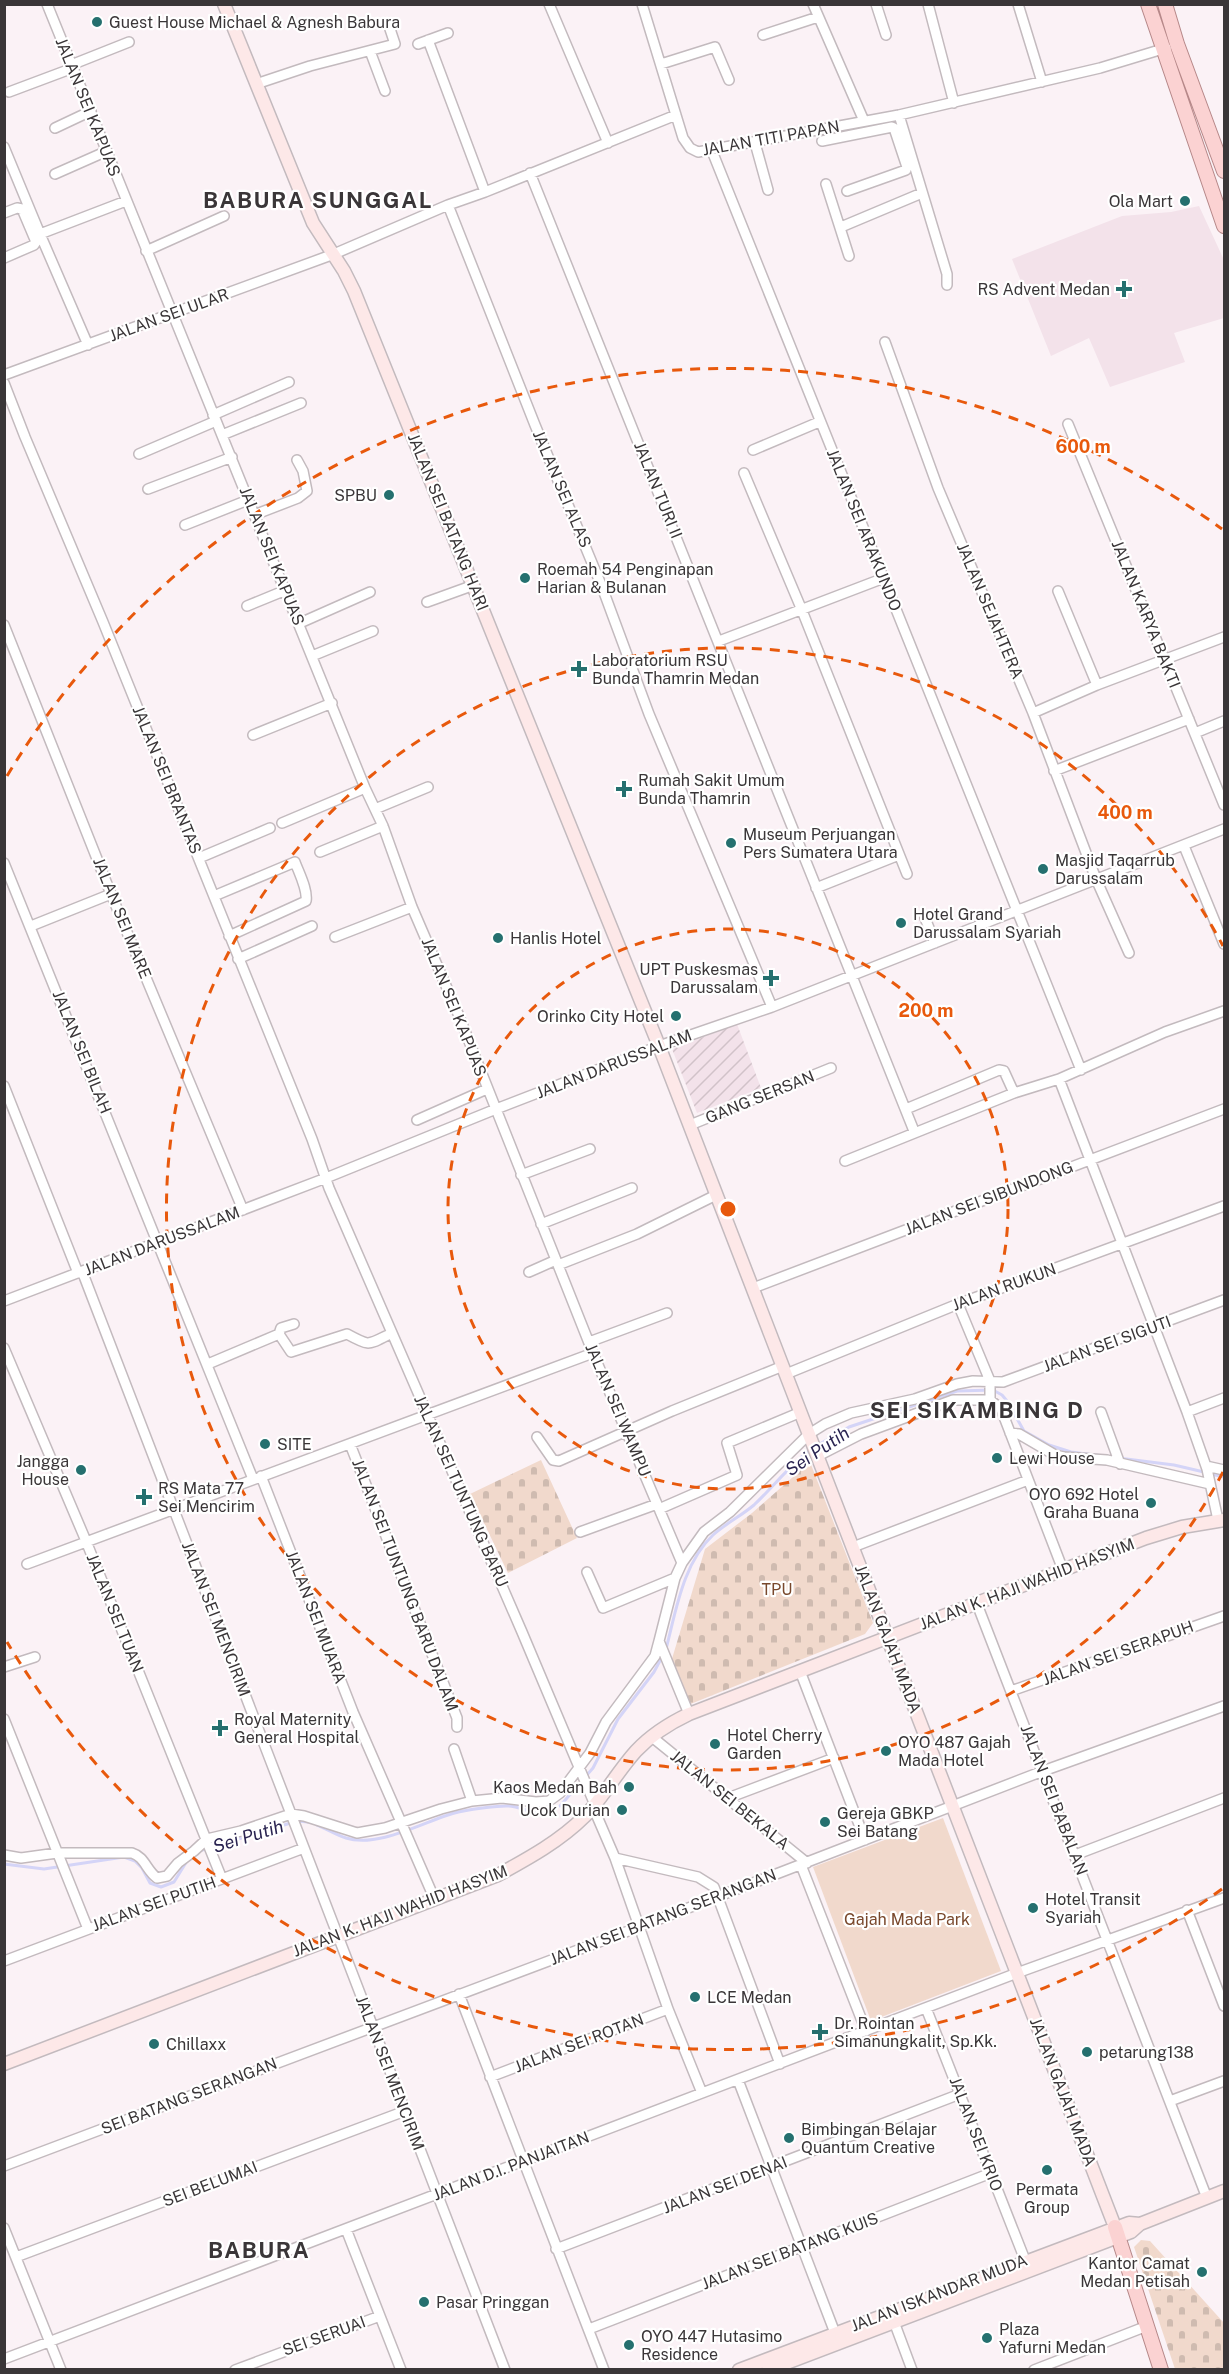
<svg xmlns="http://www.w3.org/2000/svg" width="1229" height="2374" font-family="'Public Sans',sans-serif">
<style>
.built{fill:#f3e2ea}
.industrial{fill:url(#industrial-furrows)}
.cemetery{fill:url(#cemetery-stones)}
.park{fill:#f1d9cc}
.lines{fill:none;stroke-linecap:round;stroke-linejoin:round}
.stream{stroke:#d4d4f7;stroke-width:3}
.street-casing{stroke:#c3babe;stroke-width:12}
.secondary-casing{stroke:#c3babe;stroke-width:15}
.primary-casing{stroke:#b68889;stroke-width:16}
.street{stroke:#fff;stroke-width:9}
.secondary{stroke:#fde8e8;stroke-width:12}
.primary{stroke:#fbd2d2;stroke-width:14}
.ring{fill:none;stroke:#e8590c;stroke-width:3;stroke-dasharray:10 8}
.poi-dot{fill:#25706f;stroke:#fff;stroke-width:2}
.labels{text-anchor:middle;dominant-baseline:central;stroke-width:4.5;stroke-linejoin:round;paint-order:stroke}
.poi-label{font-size:16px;fill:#3a3638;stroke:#fff;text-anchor:start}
.street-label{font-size:16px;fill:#3a3638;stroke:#fff}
.park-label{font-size:16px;fill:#79482c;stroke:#fff}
.water-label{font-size:18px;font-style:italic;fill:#2a2451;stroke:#fff}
.district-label{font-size:22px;font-weight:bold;letter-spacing:1.5px;fill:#3a3638;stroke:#fff}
.centre{fill:#e8590c;stroke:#fff;stroke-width:3}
.ring-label{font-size:18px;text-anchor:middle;font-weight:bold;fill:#e8590c;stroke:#fff;stroke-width:4.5;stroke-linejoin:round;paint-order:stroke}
</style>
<defs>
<pattern id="industrial-furrows" width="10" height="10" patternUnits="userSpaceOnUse" patternTransform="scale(1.5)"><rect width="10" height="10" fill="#f3e2ea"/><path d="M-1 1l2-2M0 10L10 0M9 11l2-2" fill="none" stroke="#d1c2c9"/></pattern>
<pattern id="cemetery-stones" width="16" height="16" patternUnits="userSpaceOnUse" patternTransform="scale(1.5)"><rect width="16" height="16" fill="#f1d9cc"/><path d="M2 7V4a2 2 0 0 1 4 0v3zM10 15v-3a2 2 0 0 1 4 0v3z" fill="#cfbbb0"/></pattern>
</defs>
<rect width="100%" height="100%" fill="#fbf2f6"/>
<path class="built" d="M1199,206L1224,260V318L1174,333L1185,362L1110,387L1089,338L1051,356L1012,259L1122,216L1171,212Z"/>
<path class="industrial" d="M737,1024L761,1088L697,1113L672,1049Z"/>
<path class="cemetery" d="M541,1460L577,1538L508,1573L470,1494Z
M810,1462L873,1623L865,1634L688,1705L671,1662L705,1549L752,1513Z
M1141,2240L1150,2241L1224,2323V2369H1175L1134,2247Z"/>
<path class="park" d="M943,1818L1001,1971L871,2021L813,1867Z"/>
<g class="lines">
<path class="stream" d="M818,1445L849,1427L957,1391L993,1390L1002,1395L1007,1401L1024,1431L1049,1445L1071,1452L1174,1465L1204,1472
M1211,1474L1224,1477
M666,1649C676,1611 683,1563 713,1535C725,1524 741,1516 754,1505C773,1487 789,1466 810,1450
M560,1806L593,1768L618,1719L654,1672L663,1655
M317,1825C327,1829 336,1835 346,1838C376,1848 420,1824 448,1815C466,1809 487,1807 506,1806C521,1805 536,1818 551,1812
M199,1851L284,1825L297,1821L308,1822
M4,1864L44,1869L124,1857L135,1861L142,1868L150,1883L161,1887L174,1882L187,1861"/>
<defs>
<path id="street" d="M47,4L365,788L383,826L412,907L459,1016L593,1353L682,1563L675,1578L659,1641L689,1714
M549,4L608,143
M642,4L683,138L690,148L698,152L899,115L1100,68L1166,48
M813,4L864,121
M876,4L886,35
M928,4L954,103
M1018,4L1042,82
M763,35L818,17
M428,40L485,192
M418,44L448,33
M370,51L385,91
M661,64L715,47L729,80
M71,65L129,42
M256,84L310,66L395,44L388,23
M9,92L73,68
M899,115L947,274V285
M55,128L91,111
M822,141L892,127L894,128L907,167L906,170L847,191
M755,143L768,190
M4,147L40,234L126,201
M712,151L1081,1070
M530,173L914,1131
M55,174L107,151
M826,184L849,256
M448,205L535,425L602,587L649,714L772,1007
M4,213L17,208L22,209L36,242L34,245L4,258
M841,227L922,193
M40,234L88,345
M146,251L224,216
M885,342L938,488L1033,713L1096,879L1129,953
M4,375L334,254L448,205L485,192L676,115
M4,383L25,437L103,622L312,1139L329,1188L522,1632L595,1805
M213,415L289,382
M1068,424L1224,805
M222,435L301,403
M753,450L819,422
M139,454L216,421
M744,473L801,608L907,874
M148,489L232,457
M254,515L298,498L307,491L303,471L297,460
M185,525L248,500
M1058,591L1097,685
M427,602L474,585
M247,606L286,590
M300,623L370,592
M4,625L111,894L243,1210
M719,641L884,578
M312,656L373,631
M1033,713L1097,685L1224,637
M1195,733L1224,721
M253,735L332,703
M1054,771L1189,719
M375,809L428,787
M282,823L365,788
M1184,846L1224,944
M320,852L383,826
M199,858L270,828
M4,863L253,1479
M816,888L899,855
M214,896L295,862C299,873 308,890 306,901L229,936
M925,918L935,943
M31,926L111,894
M335,937L412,907
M238,959L312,926
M1059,1079L1187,1412L1207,1469L1218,1520
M4,1086L78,1273
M906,1109L999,1070L1004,1071L1014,1093
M417,1120L487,1089
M690,1125L831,1068
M845,1161L1014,1093L1059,1079L1165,1032L1224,1011
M521,1175L590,1149
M541,1224L632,1188
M558,1265L637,1234L716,1195
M82,1271L505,2370
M529,1272L556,1260
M753,1288L1224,1109
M4,1301L326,1178L496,1109L659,1046L772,1007L1224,829
M958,1304L990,1381V1400
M279,1334L291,1352L347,1334C371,1347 367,1345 392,1333
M589,1342L667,1313
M4,1348L86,1541L222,1879
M208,1364L279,1334L281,1328L294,1324
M786,1374L958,1304L1224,1206
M1101,1412L1120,1464
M1187,1412L1224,1398
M1010,1433L1019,1434L1055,1455L1064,1457L1107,1460L1210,1484
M537,1437L553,1460L559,1461L672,1411L783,1366
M350,1444L457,1718V1727
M818,1456L861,1434L953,1400H990L1001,1409L1063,1570
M1206,1466L1224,1470
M261,1476L353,1712L435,1900
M659,1509L737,1475L727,1443L801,1412
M580,1532L657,1504
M853,1547L1028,1480
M682,1563L704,1532L730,1512L809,1434L825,1424L851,1413L915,1399L957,1384L973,1381L1003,1382L1224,1300
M27,1564L593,1353
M587,1572L603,1608L675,1578
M977,1604L1207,2198
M4,1667L35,1657
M800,1671L865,1840
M1011,1691L1224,1616
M4,1719L88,1929
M652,1737L807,1863
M454,1749L472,1801
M728,1798L834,1758
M593,1807L615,1858L668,2009L702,2093
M4,1855L21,1858L57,1853H132C145,1857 146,1870 157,1878L167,1876L178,1863L194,1851L207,1839L241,1831L291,1814L304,1816L357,1833L385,1828L441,1809L472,1801L502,1798L536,1802L549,1801L560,1793L590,1753L606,1722L655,1656L659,1641
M1075,1855L1224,1798
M615,1858L698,1877L714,1887L780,2064
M801,1865L866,2031
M1187,1910L1224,2006
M4,1961L304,1848
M459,1994L604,2370
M926,2008L1025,2260
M490,2077L668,2009
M738,2080L835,2333
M1170,2101L1224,2081
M4,2166L639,1927L1043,1771L1224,1706
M4,2228L61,2370
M346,2229L401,2370
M556,2249L960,2094
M16,2257L405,2111
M893,2319L912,2370
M589,2329L991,2173
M4,2359L1017,1973L1224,1898
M235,2370L380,2316
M1034,2370L1147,2326"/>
<path id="secondary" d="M224,4L313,223L344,271L354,291L659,1046L1115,2227
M4,2064L498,1875C529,1858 560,1841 585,1816C604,1796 618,1771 636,1751C651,1735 670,1723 689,1714L1146,1538L1182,1527L1224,1520
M739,2370L1129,2223L1140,2224
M768,2370L1131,2232L1140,2224L1224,2191"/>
<path id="primary" d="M1148,4L1224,226
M1165,4L1177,44L1224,171
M1115,2227L1161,2370"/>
</defs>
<use href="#street" class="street-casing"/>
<use href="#secondary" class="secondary-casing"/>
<use href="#primary" class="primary-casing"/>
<use href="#street" class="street"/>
<use href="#secondary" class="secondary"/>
<use href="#primary" class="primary"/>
</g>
<g class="ring">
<circle cx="728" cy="1209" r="280"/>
<path d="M1223 1472A561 561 0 1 1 1223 946"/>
<path d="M1222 1889A841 841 0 0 1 7 1642M7 776A841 841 0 0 1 1222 529"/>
</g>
<g class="poi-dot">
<circle cx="97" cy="22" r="6"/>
<circle cx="1185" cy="201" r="6"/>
<path d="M1121 280h6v6h6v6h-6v6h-6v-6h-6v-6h6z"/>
<circle cx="389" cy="495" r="6"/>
<circle cx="525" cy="578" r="6"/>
<path d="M576 660h6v6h6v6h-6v6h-6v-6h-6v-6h6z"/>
<path d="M621 780h6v6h6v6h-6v6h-6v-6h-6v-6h6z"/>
<circle cx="731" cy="843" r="6"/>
<circle cx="1043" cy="869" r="6"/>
<circle cx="901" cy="923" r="6"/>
<circle cx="498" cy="938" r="6"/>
<path d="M768 969h6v6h6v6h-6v6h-6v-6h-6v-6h6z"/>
<circle cx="676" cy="1016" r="6"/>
<circle cx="265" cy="1444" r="6"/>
<circle cx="997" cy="1458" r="6"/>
<circle cx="81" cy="1470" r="6"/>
<path d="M141 1488h6v6h6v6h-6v6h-6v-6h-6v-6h6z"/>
<circle cx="1151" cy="1503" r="6"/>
<path d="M217 1719h6v6h6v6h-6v6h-6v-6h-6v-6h6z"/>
<circle cx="715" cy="1744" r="6"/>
<circle cx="886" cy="1751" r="6"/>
<circle cx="629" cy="1787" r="6"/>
<circle cx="622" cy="1810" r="6"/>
<circle cx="825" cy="1822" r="6"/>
<circle cx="1033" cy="1908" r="6"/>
<circle cx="695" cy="1997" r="6"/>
<path d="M817 2023h6v6h6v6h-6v6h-6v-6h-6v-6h6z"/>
<circle cx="154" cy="2044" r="6"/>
<circle cx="1087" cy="2052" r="6"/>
<circle cx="789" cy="2138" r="6"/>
<circle cx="1047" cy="2170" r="6"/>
<circle cx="1202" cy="2272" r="6"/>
<circle cx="424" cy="2302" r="6"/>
<circle cx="987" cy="2338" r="6"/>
<circle cx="629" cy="2345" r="6"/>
</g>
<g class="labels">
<g class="poi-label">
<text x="109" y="22">Guest House Michael &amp; Agnesh Babura</text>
<text x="1173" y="201" text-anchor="end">Ola Mart</text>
<text x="1110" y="289" text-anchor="end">RS Advent Medan</text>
<text x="377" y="495" text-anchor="end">SPBU</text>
<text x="537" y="569">Roemah 54 Penginapan<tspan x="537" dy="18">Harian &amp; Bulanan</tspan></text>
<text x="592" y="660">Laboratorium RSU<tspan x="592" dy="18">Bunda Thamrin Medan</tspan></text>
<text x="638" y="780">Rumah Sakit Umum<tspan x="638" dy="18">Bunda Thamrin</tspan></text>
<text x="743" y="834">Museum Perjuangan<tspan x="743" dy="18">Pers Sumatera Utara</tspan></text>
<text x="1055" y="860">Masjid Taqarrub<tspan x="1055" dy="18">Darussalam</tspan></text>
<text x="913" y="914">Hotel Grand<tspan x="913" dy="18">Darussalam Syariah</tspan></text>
<text x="510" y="938">Hanlis Hotel</text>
<text x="758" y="969" text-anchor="end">UPT Puskesmas<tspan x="758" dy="18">Darussalam</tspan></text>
<text x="664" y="1016" text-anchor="end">Orinko City Hotel</text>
<text x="277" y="1444">SITE</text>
<text x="1009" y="1458">Lewi House</text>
<text x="69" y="1461" text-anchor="end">Jangga<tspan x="69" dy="18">House</tspan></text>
<text x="158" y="1488">RS Mata 77<tspan x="158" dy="18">Sei Mencirim</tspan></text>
<text x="1139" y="1494" text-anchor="end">OYO 692 Hotel<tspan x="1139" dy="18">Graha Buana</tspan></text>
<text x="234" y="1719">Royal Maternity<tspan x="234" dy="18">General Hospital</tspan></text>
<text x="727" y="1735">Hotel Cherry<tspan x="727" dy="18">Garden</tspan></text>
<text x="898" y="1742">OYO 487 Gajah<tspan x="898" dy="18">Mada Hotel</tspan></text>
<text x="617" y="1787" text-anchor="end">Kaos Medan Bah</text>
<text x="610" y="1810" text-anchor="end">Ucok Durian</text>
<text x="837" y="1813">Gereja GBKP<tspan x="837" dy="18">Sei Batang</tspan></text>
<text x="1045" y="1899">Hotel Transit<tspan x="1045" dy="18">Syariah</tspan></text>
<text x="707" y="1997">LCE Medan</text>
<text x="834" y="2023">Dr. Rointan<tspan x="834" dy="18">Simanungkalit, Sp.Kk.</tspan></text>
<text x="166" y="2044">Chillaxx</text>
<text x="1099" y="2052">petarung138</text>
<text x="801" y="2129">Bimbingan Belajar<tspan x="801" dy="18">Quantum Creative</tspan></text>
<text x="1047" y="2189" text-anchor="middle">Permata<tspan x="1047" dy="18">Group</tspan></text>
<text x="1190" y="2263" text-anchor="end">Kantor Camat<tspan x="1190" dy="18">Medan Petisah</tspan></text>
<text x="436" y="2302">Pasar Pringgan</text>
<text x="999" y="2329">Plaza<tspan x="999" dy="18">Yafurni Medan</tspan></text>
<text x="641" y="2336">OYO 447 Hutasimo<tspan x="641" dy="18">Residence</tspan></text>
</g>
<g class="street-label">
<text transform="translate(88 107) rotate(68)">JALAN SEI KAPUAS</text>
<text transform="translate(771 138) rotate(-10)">JALAN TITI PAPAN</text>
<text transform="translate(169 315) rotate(-20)">JALAN SEI ULAR</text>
<text transform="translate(562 489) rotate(67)">JALAN SEI ALAS</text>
<text transform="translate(658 490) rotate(68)">JALAN TURI II</text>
<text transform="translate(448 522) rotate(68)">JALAN SEI BATANG HARI</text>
<text transform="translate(864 530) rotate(68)">JALAN SEI ARAKUNDO</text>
<text transform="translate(272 556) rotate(68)">JALAN SEI KAPUAS</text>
<text transform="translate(990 611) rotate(67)">JALAN SEJAHTERA</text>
<text transform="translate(1146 614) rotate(68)">JALAN KARYA BAKTI</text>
<text transform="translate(167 780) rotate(68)">JALAN SEI BRANTAS</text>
<text transform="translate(122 918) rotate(68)">JALAN SEI MARE</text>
<text transform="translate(454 1007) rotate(68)">JALAN SEI KAPUAS</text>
<text transform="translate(82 1052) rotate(68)">JALAN SEI BILAH</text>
<text transform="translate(614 1064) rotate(-21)">JALAN DARUSSALAM</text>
<text transform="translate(760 1097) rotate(-22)">GANG SERSAN</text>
<text transform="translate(989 1198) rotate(-21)">JALAN SEI SIBUNDONG</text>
<text transform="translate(162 1241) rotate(-21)">JALAN DARUSSALAM</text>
<text transform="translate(1004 1287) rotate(-20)">JALAN RUKUN</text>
<text transform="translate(1107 1344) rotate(-20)">JALAN SEI SIGUTI</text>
<text transform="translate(618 1410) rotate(67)">JALAN SEI WAMPU</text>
<text transform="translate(461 1491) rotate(66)">JALAN SEI TUNTUNG BARU</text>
<text transform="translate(1027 1584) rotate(-21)">JALAN K. HAJI WAHID HASYIM</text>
<text transform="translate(405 1585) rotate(69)">JALAN SEI TUNTUNG BARU DALAM</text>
<text transform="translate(115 1613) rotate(68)">JALAN SEI TUAN</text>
<text transform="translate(316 1617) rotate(69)">JALAN SEI MUARA</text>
<text transform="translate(216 1619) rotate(69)">JALAN SEI MENCIRIM</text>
<text transform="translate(888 1639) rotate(69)">JALAN GAJAH MADA</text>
<text transform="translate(1118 1653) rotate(-20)">JALAN SEI SERAPUH</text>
<text transform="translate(730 1800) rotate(39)">JALAN SEI BEKALA</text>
<text transform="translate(1054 1800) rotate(69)">JALAN SEI BABALAN</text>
<text transform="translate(154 1904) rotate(-20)">JALAN SEI PUTIH</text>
<text transform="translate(400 1911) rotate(-21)">JALAN K. HAJI WAHID HASYIM</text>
<text transform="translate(663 1917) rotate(-21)">JALAN SEI BATANG SERANGAN</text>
<text transform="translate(579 2043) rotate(-21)">JALAN SEI ROTAN</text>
<text transform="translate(390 2073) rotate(69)">JALAN SEI MENCIRIM</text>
<text transform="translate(1063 2092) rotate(69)">JALAN GAJAH MADA</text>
<text transform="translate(189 2096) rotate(-21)">SEI BATANG SERANGAN</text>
<text transform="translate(976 2134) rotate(69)">JALAN SEI KRIO</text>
<text transform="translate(511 2166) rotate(-21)">JALAN D.I. PANJAITAN</text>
<text transform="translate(210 2184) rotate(-21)">SEI BELUMAI</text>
<text transform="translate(725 2185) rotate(-21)">JALAN SEI DENAI</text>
<text transform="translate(790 2251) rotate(-21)">JALAN SEI BATANG KUIS</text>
<text transform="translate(939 2293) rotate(-21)">JALAN ISKANDAR MUDA</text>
<text transform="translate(324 2336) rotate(-20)">SEI SERUAI</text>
</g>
<g class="park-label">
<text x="777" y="1589">TPU</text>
<text x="907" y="1919">Gajah Mada Park</text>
</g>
<g class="water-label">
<text transform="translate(817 1451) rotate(-34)">Sei Putih</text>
<text transform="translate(248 1836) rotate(-17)">Sei Putih</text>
</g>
<g class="district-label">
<text x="318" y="200">BABURA SUNGGAL</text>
<text x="977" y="1410">SEI SIKAMBING D</text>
<text x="259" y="2250">BABURA</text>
</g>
</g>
<circle cx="728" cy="1209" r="9" class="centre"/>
<g class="ring-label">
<text x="1083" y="453">600 m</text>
<text x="1125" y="819">400 m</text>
<text x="926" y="1017">200 m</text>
</g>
<rect width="1229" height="2374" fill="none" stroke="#3a3638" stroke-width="12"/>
</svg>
